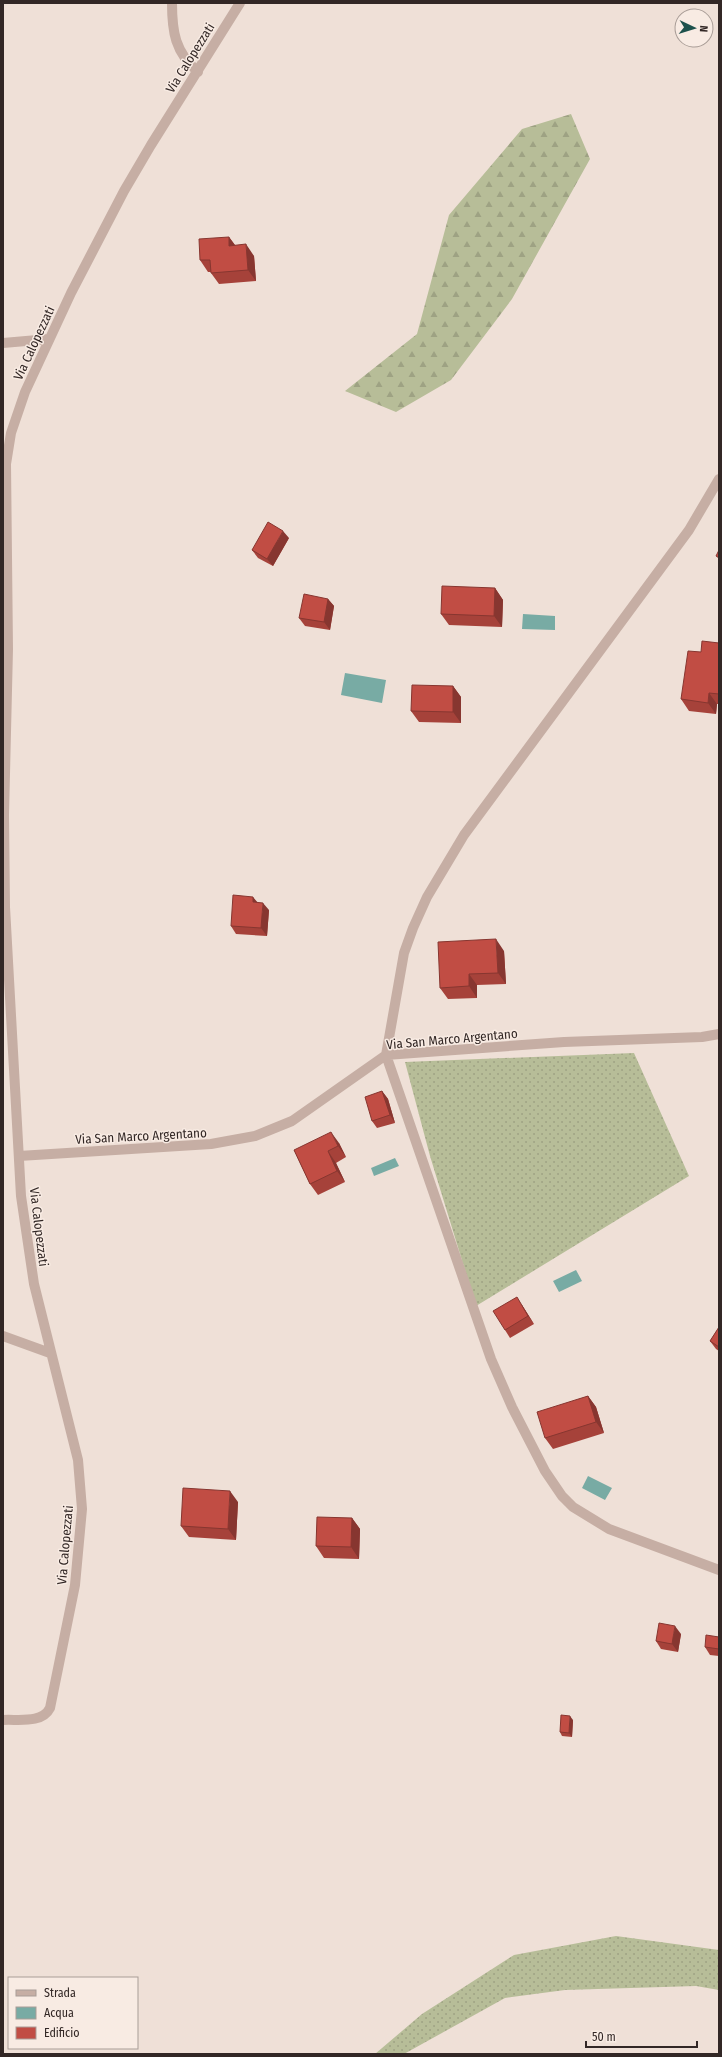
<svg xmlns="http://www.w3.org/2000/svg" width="722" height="2057" font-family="'Fira Sans Condensed',sans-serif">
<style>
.grass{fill:url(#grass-dots)}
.forest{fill:url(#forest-firs)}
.water{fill:#78aba4}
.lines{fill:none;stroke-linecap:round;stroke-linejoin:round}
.street{stroke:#c6aea4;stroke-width:10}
.wall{fill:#a6423a}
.shaded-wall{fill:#873630}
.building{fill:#c14d44;stroke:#873630}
.labels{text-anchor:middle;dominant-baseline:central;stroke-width:3;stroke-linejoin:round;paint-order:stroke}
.street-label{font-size:13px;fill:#322725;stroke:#f8ebe3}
</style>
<defs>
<pattern id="grass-dots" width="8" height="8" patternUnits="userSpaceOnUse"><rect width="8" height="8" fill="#b7bd98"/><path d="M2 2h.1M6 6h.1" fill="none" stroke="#9ea283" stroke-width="1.8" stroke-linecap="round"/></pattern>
<pattern id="forest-firs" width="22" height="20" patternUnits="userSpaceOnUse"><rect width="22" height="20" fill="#b7bd98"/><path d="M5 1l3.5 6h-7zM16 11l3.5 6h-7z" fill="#9ea283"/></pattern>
</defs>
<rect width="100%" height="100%" fill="#efe0d7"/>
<path class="grass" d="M634,1053L689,1176L476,1306L430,1156L405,1062Z
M616,1936L719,1950V1990L696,1986L565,1990L505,1998L404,2054H375L422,2014L514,1955Z"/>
<path class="forest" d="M571,114L590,159L512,299L451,380L396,412L345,391L417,334L449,215L522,129Z"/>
<path class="water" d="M523,614L555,616V630L522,629Z
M345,673L386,680L382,703L341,695Z
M395,1158L399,1166L374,1176L371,1168Z
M576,1270L582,1281L559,1292L553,1281Z
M588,1476L612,1488L605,1500L582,1488Z"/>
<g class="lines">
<path class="street" d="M172,3C172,32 175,52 198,72
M3,343L49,339
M719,479L689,530L464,835L427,897L413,928L404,953L386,1055L491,1359L512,1407L545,1471L562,1496L573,1507L609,1529L719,1570
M19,1156L211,1144L255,1136L292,1121L386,1055L564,1042L702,1037L719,1034
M3,1336L50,1353
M3,1720C18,1719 42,1724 50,1708L75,1585L82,1509L78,1460L34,1284L21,1196L5,907L4,815L8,649L6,464L11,433L25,392L71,293L124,191L151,145L240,3"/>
</g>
<path class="wall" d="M229,237L235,245L254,256L256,281L219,284L211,273V272H208L200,260Z
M289,538L273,566L258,558L252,550Z
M495,588L503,600L502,627L449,625L441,614Z
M328,599L334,606L330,630L305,626L299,618Z
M719,643V704H717L716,714L689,711L681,699L701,652Z
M453,686L461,697V723L419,722L411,711Z
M269,910L267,936L236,934L231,926Z
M504,951L506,984L477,985V998L448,999L440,988Z
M382,1091L388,1099L395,1123L377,1128L372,1121Z
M339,1143L346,1157L336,1163L345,1182L318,1195L310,1184L294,1150Z
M522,1305L534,1324L510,1338L505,1330Z
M719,1327V1351L716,1349L710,1341Z
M588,1396L596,1407L604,1433L553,1449L545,1438Z
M238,1502L236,1540L189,1537L181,1526Z
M352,1518L360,1529L359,1559L324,1558L316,1546Z
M681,1634L678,1652L661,1649L656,1641Z
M719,1637V1656L710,1655L705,1647Z
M573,1720L572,1737L562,1736L560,1732Z"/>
<path class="shaded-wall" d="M229,237L237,248L229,246Z
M246,244L254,256L256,281L248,270Z
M283,531L289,538L273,566L267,559Z
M495,588L503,600L502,627L494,616Z
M328,599L334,606L330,630L324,622Z
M453,686L461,697V723L453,712Z
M709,693L717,704L716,714L708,703Z
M253,897L259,904L253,902Z
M263,903L269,910L267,936L261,928Z
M496,939L504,951L506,984L498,973Z
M469,974L477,985V998L469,986Z
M382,1091L388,1099L395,1123L390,1115Z
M331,1132L339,1143L346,1157L338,1146Z
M328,1151L336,1163L345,1182L337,1171Z
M517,1297L522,1305L534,1324L528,1316Z
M588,1396L596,1407L604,1433L596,1422Z
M230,1491L238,1502L236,1540L228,1529Z
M352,1518L360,1529L359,1559L351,1547Z
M675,1626L681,1634L678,1652L672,1644Z
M570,1716L573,1720L572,1737L569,1733Z"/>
<path class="building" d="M229,237V246L246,244L248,270L211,273L210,260H200L199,239Z
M268,522L283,531L267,559L252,550Z
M719,550V558L716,556Z
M442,586L495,588L494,616L441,614Z
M304,594L328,599L324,622L299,618Z
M702,641L719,643V694L709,693L708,703L681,699L688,651L701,652Z
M412,685L453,686V712L411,711Z
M233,895L253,897V902L263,903L261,928L231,926Z
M496,939L498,973L469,974V986L440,988L438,942Z
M382,1091L390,1115L372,1121L365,1097Z
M331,1132L338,1146L328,1151L337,1171L310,1184L294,1150Z
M517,1297L528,1316L505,1330L493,1311Z
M719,1327V1347L710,1341Z
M588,1396L596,1422L545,1438L537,1412Z
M183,1488L230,1491L228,1529L181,1526Z
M317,1517L352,1518L351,1547L316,1546Z
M659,1623L675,1626L672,1644L656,1641Z
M706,1635L719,1637V1649L705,1647Z
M561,1715L570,1716L569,1733L560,1732Z"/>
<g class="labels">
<g class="street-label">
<text transform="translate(190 58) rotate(-58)">Via Calopezzati</text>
<text transform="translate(34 343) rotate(-65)">Via Calopezzati</text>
<text transform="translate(452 1039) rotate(-5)">Via San Marco Argentano</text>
<text transform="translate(141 1136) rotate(-3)">Via San Marco Argentano</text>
<text transform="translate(39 1227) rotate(83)">Via Calopezzati</text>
<text transform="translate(65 1545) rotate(-85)">Via Calopezzati</text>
</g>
</g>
<rect width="722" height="2057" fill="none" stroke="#322725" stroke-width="8"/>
<rect x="8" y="1977" width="130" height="72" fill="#f8ebe3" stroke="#a99d97"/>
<rect x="16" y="1990" width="20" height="6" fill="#c6aea4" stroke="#a99d97"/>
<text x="44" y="1997" font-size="12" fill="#322725">Strada</text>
<rect x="16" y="2007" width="20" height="12" fill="#78aba4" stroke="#a99d97"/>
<text x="44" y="2017" font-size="12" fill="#322725">Acqua</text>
<rect x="16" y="2027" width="20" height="12" fill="#c14d44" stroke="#a99d97"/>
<text x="44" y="2037" font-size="12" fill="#322725">Edificio</text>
<g transform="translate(694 28) rotate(94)"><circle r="19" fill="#f8ebe3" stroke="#a99d97"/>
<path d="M0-3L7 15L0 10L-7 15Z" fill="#1d514c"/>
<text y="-6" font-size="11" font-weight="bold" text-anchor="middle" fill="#322725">N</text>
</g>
<path d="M586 2041v6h111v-6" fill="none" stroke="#322725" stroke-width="2"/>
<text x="592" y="2041" font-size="12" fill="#322725" stroke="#f8ebe3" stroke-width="3" paint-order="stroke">50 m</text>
</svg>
